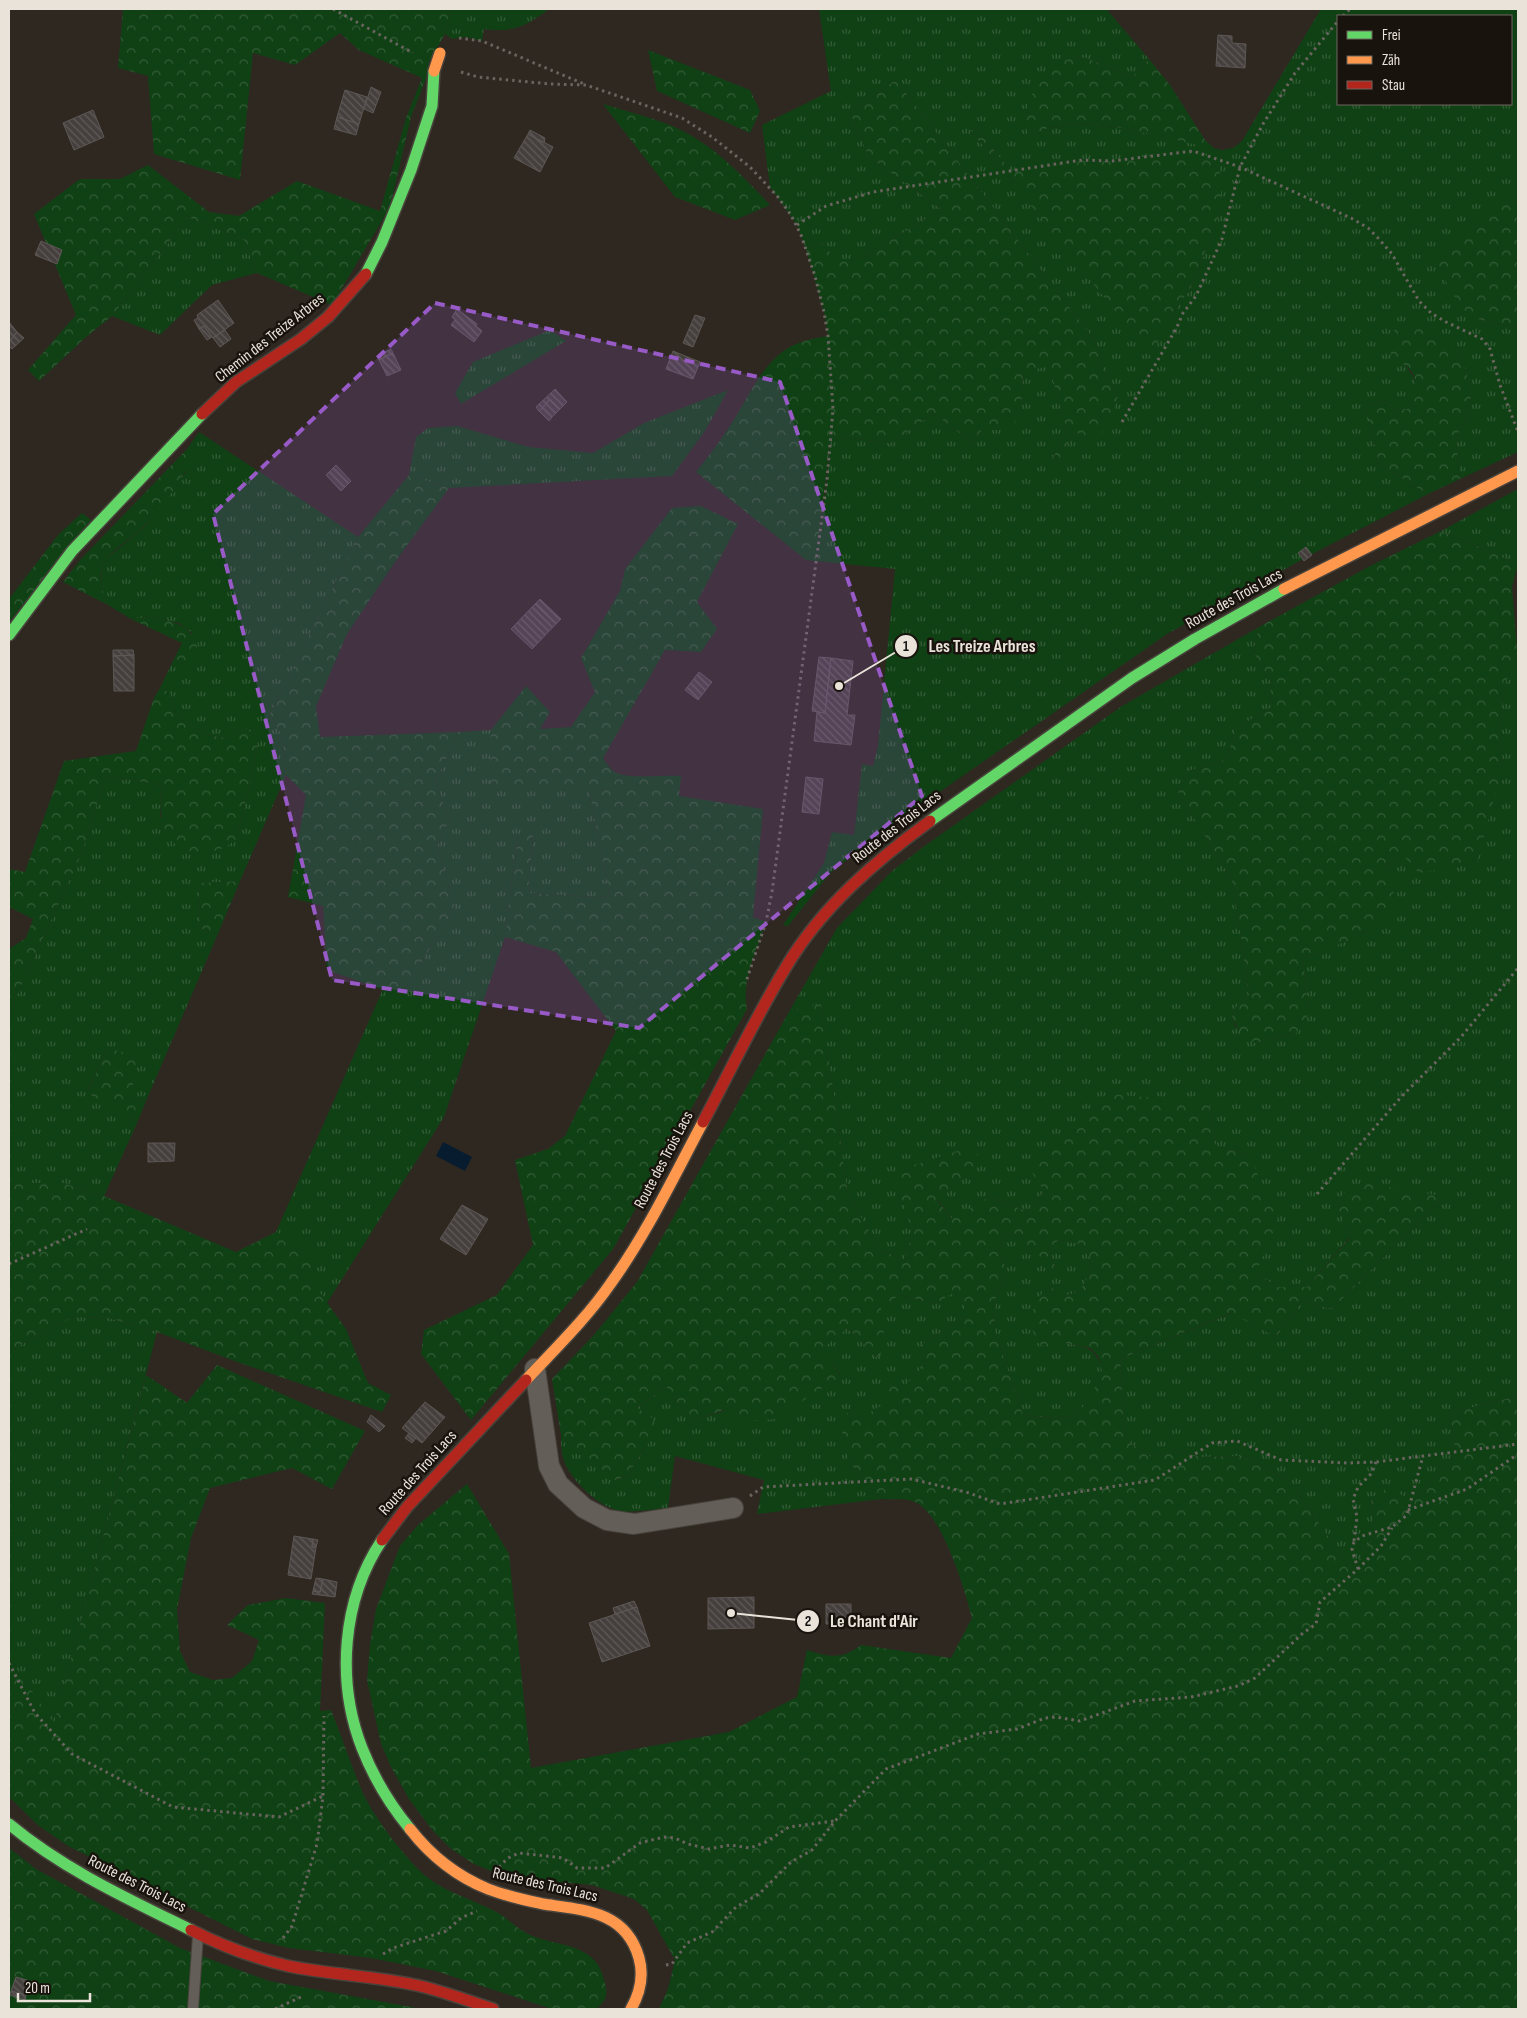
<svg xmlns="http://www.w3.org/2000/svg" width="1527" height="2018" font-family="'Sofia Sans Condensed',sans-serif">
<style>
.grass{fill:url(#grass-tufts);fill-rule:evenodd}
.forest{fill:url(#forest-crowns);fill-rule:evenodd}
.water{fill:#081c2f}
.building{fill:url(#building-back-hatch);stroke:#5d5755}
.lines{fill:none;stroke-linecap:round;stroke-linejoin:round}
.lane-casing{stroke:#48433c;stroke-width:12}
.street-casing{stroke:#48433c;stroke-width:22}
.fast-casing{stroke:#48433c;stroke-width:14}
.slow-casing{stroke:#48433c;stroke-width:14}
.jam-casing{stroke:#48433c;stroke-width:14}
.path{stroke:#69645e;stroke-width:3;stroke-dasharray:2.5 4;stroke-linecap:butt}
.lane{stroke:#635e57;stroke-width:10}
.street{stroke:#635e57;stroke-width:20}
.fast{stroke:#63d668;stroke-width:11}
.slow{stroke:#ff974d;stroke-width:11}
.jam{stroke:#b3261e;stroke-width:11}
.slow-bridge-casing{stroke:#48433c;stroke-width:14;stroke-linecap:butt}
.slow-bridge{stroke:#ff974d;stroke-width:11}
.marked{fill:#975ac6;fill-opacity:0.2;stroke:#975ac6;stroke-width:4;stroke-dasharray:10 6;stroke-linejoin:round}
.labels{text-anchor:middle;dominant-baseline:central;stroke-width:5;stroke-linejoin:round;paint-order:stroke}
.street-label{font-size:16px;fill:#eae3da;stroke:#18130d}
.leader{fill:none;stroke:#eae3da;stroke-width:2}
.callout-dot{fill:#eae3da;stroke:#18130d;stroke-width:2}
.mark-label{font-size:15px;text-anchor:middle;font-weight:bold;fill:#111}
.callout-label{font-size:18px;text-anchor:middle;font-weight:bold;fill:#eae3da;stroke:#18130d;stroke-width:5;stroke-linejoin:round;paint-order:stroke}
</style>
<defs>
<pattern id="grass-tufts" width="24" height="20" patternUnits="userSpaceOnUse" patternTransform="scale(1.25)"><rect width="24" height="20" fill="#104115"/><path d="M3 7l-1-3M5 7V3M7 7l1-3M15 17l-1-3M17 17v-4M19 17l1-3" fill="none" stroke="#335c36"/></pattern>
<pattern id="forest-crowns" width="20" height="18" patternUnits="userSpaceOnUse" patternTransform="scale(1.25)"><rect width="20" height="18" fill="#104115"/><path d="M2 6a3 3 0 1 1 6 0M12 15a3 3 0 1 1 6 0" fill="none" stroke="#335c36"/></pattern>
<pattern id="building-back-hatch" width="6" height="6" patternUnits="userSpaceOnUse" patternTransform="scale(1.25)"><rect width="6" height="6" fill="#453f3d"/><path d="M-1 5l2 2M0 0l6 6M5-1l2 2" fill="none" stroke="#605b58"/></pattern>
</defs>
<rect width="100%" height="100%" fill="#2e2821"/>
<path class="grass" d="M449,9H549C526,26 514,33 484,29L482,41L466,37L452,39L445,34L450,12Z
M819,9H1109L1108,11L1149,59L1132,77L1086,58L1073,57L1029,136L1048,128L1078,123L1124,128L1222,150L1233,148L1242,141L1321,9H1518V201L1513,200L1478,319L1518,328V452L1460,479L1456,437L1470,412L1471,388L1459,350L1403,363C1419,382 1419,386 1408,409L1393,410L1386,400L1366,406L1379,464L1428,494L1314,553L1167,634L892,825L831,872L788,926L783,925L824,863L832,832L854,835L862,764L873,766L878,746L895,569L816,561L827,480L831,436L892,443L934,413L971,442L982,430H1011L1021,408L1023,372L1049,365L1067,430L1053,458L1058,461L1074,432L1118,396L1102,368L1095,341L896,80L850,112L869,157L941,209L866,256L836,263L824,243L806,249L797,225L770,187L762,125L831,91ZM1338,16H1511V104H1338ZM976,128L1011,171L1082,160L1112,161L1193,151L1222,206L1212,235L1190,289L1170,318L1106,299L971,131Z
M188,217L244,240L257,273L212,285L160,335L112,316Z
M550,330L566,341L461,404L455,393L473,362Z
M728,390L705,431L672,476L449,488L409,475L416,437L428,428L457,426L529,447L593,453L644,423Z
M199,432L358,537L269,716L279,729L283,742L286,775L240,881L199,883L200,928L217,936L146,1101L131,1098L107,1048L87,1092L138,1121L104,1196L63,1183H9V1012L81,855L106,776L162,785L160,817L237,838L258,746L254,735L246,729L225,738L207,735L184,722L174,710L170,693L160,688L174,659L185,663L192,633L179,623L150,617L131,619L108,605L103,594L101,581L102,567L107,558L144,527L186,472L187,449Z
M1518,489V564L1441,531Z
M1259,627L1253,652L1270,679L1272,707L1236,728L1227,759L1188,771L1178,792L1233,882L1249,995L1237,1006L1232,1016L1235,1026L1255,1043L1296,1033L1308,1010L1303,958L1364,933L1379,922L1390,908L1383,868L1403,855L1503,765L1499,726L1506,680L1518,661V1396L1449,1413L1456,1452L1413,1503L1371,1498L1375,1536L1352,1570L1289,1481L1242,1456L1202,1457L1175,1451L1151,1457L1125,1439L1120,1359L1232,1313L1276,1337L1302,1302L1332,1309L1439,1202L1436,1195L1336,1202L1350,1237L1307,1287H1278L1256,1273L1249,1155L1217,1146L1209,1103L1044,1191L1029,1212L989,1197L953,1220L937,1199L972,1172L963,1149L913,1234L904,1260L880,1250L848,1195L821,1005L790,1010L837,928L892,871L926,845L1122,706Z
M491,730V785H588L610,898L528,893L533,834H518L505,937L444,1117L327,1303L276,1232L383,989L401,996L455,907L437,846L449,821L436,781L458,732Z
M1021,1233L1032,1253L1056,1269L1048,1248L1059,1240L1080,1244L1091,1258L1088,1277L1079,1292L1067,1295H1059L1048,1284L1066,1343C1089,1348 1095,1347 1103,1372C1081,1420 1075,1422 1023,1415L994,1328L996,1295L1007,1272L999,1251L1005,1235Z
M951,1293L964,1301V1317L922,1345L926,1363C913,1378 886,1410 867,1414C861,1415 853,1413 847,1413L849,1462L881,1499L757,1514L764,1480L675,1456L668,1508C653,1509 636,1513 621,1511C599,1508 569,1479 563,1458C561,1451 561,1443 561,1435L616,1480L631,1475L632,1468L649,1442L651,1417L636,1409L666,1386L682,1409L694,1420L841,1375L820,1350L847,1328L877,1357L880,1308L899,1295L935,1304Z
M73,1317L109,1318L157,1332L54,1724L9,1658V1351Z"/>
<path class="forest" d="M123,9H449L450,12L445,34L429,62L427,76L411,117L390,207L332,305L257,273L244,240L188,217L112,316L85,338L39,381L28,370L76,315L34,214L80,179H120L148,165L209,212L239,216L297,181L380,211L406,118L422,78L359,50L340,33L295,65L253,53L240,180L154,154L148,76L118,68Z
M648,50L750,90L760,111L750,133L657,91Z
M1073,57L1086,58L1132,77L1149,59L1170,85L1205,140L1215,149L1124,128L1078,123L1048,128L1029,136C1017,113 1036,82 1055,66C1060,62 1067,60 1073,57Z
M896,80L1095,341L1102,368L1118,396L1112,419L1097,441L1074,432L1058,461L1053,458L1067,430L1049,366L1023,372L1021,408L1012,430H982L971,442L934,413L892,443L831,436L816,561L806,560L696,472C707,458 718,444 728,429C745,404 758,371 781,353C796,341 811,339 828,336L824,312L806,249L824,243L836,262L866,256L941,209L869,157L850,112Z
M603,104C626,111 650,117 672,126C711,142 742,175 770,205L735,220L675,197Z
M976,128L1011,171L1082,160L1112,161L1193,151L1219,160L1222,206L1212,235L1190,289L1170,318L1151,356L971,131Z
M1513,200L1518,201V328L1478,319L1461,308L1433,259L1486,213Z
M1420,321L1459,350L1471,388L1470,412L1456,437L1460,479L1428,494L1379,464L1366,406L1386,400L1393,410L1408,409C1420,384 1419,367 1390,359L1394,330Z
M187,449L194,455C183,480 162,507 143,527C132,539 106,552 102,568C98,580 103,594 108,605L63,582L80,560Z
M409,475L449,488L395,562L347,634L316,706L320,737L458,732L436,781L449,821L437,846L455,907L401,996L327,970L323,906L288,897L306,795L286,775L283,742L279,729L269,716L358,537Z
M701,506L738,524L697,602L717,629L701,652L665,650L603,758C607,763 610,770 617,773C630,779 665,775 681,776L679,796L763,809L753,917L766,922C757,950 741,980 747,1009L613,1249L471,1420L421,1354L424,1330L497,1295L533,1245L515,1160L548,1149L565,1136L616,1031L556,952L505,937L518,834L533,833L528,893L610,898L588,785H490L491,730L526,686L550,712L540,729L571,727L595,692L581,658L620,591L625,569L672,508Z
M82,513L91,520L9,622V599L58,535Z
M1441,531L1518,564L1512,587L1518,661L1506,681L1499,726L1503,765L1477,863L1419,873L1403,855L1383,868L1395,883C1393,891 1393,900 1391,907C1380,934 1328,947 1303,958L1308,1010L1306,1026L1296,1033L1255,1043C1244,1036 1236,1029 1232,1016L1237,1006L1249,995L1233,882L1178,792L1188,771L1227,759L1236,728L1272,707L1270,679L1253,652L1259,627L1370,566Z
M150,617C173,622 186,622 198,644L195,653L185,663L174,659L182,643L131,619Z
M160,688L170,693L174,710L184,722L207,735L225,738L246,729L254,735L258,745L237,838C232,843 225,848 218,850C200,856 176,851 166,834C158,819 162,802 162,785L106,776L81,855L9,1012V949L26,938L33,919L9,907V869L25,872L64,761L136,751L154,698Z
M240,881L217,936L200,928L199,883Z
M821,1004L848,1195L880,1250L904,1260L913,1234L893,1172L963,1149L978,1154L972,1172L937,1200L952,1219L989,1197L1029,1212L1044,1191L1027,1165L1112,1094L1209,1103L1217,1146L1249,1155L1278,1220L1256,1273L1278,1287H1307L1350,1238L1336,1202L1348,1189L1362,1183L1436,1195L1439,1202L1332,1309L1302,1302L1276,1337L1231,1313L1120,1359L1125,1439L1151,1457L1175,1451L1202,1457L1242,1456L1289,1481L1352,1570L1375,1536L1371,1498L1390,1487L1413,1503L1456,1452L1449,1413L1518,1396V2009H659L668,1989L675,1960L647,1910L634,1899L592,1885L505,1877L472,1863L450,1848L433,1831L409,1799L391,1767L381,1744L367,1680L370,1645L376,1609L400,1546L418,1525L467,1484L509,1554L531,1768L729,1732L797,1697L807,1650C829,1657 842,1660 861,1645L951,1658L972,1618C965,1591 941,1508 912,1501C903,1498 891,1500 881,1499L849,1462L839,1417L847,1413L867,1414L886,1403L887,1380L905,1386L926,1363L922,1345L964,1317V1301L951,1294L935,1304L899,1295L881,1308L886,1350L877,1357L847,1328L821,1350L841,1376L775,1419L738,1422L724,1410L694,1420L682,1409L666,1386L637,1408L651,1417L656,1425L649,1442L632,1468L631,1475L615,1480L561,1435L552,1379L594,1335L637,1282L790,1010ZM1021,1233L1032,1253L1047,1270L1056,1269L1048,1248L1059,1240L1080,1244L1091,1258L1088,1277L1079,1292L1067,1295H1059L1048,1284C1033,1307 1027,1313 1035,1341L1051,1351L1066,1343L1090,1348L1098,1356L1102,1371C1083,1419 1074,1423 1023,1415L994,1328L996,1295L1007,1272L999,1251L1005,1235Z
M107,1048L137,1056L131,1098L146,1101L138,1121L87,1093Z
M9,1183H63L104,1196L236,1252L276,1232L294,1240L315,1258L313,1283L346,1329L368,1383L391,1395L382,1412L240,1363L157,1332L109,1318L73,1317L9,1351Z
M217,1365L365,1431L332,1489L292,1468L210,1488L191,1538L177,1609L180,1651L190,1672L213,1680L232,1678L252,1661L259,1640L227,1625L248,1605L286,1598L325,1603L320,1711L331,1710C342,1737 351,1765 362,1791C373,1816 401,1852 420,1871C441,1892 474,1899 500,1914C509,1920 518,1929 528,1934C558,1948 597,1941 605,1983C608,1996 606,2001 596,2009H552L436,1971L371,1958L289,1948L252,1939L68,1846L39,1826L9,1797V1658L54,1723L146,1375L187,1403Z
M9,1848L36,1869L180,1948L269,1981L422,2009H9Z"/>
<path class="water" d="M443,1142L472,1157L465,1171L436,1156Z"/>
<path class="building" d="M1218,35L1232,36V43L1246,44L1245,68L1216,66Z
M371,87L381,92L373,113L364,109Z
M345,90L367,97L359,124L337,117Z
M93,110L104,137L74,150L63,123Z
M337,117L359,124L356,135L334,129Z
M530,130L545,138L544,143L528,134Z
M528,134L553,147L540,172L514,158Z
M41,241L62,250L57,264L35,255Z
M218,300L234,323L213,338L204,326L199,329L194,320L198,318L197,315Z
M457,309L477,324L476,326L482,331L474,342L451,325L455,320L452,317Z
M695,315L705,318L693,347L683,343Z
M9,322L17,332L9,342Z
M204,326L212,337L207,340L199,329Z
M225,330L231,339L220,347L213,338Z
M17,332L24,338L12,349L9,346V342Z
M391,349L393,353L379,360L377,356Z
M673,351L700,362L693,379L666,369Z
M393,353L401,370L387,376L379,360Z
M555,389L567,402L560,409L550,399L539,411L536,407Z
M550,399L560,409L552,417L543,408Z
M543,408L552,417L549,421L539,411Z
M336,465L351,481L341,491L326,475Z
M1306,547L1312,555L1304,561L1298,553Z
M540,599L561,619L556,624L535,604Z
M535,604L556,624L532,649L511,629Z
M113,650H133L134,655L113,656Z
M134,655V691H114L113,656Z
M819,657L831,658L825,713L812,711Z
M831,658L853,661L847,715H855L851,745L814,741L817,712L825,713Z
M699,672L712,682L698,700L685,690Z
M806,777L823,779L819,814L802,812Z
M148,1143H175L174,1161L148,1162Z
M462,1205L488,1219L466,1255L440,1239Z
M425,1402L445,1417L422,1443L402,1428Z
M371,1415L385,1426L379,1432L367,1422Z
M409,1433L416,1438L412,1443L405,1438Z
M294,1536L313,1539L312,1547H316L311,1579L288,1575Z
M313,1539L318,1540L316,1547H312Z
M316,1578L323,1579L320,1592L313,1591Z
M323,1579L337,1582L335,1597L312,1594L313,1591L320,1592Z
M754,1597V1628L708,1629V1598Z
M634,1601L637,1607L615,1614L613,1608Z
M826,1604H851V1624H826Z
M637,1607L650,1646L602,1662L589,1623Z
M16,1977L30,1981L26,1995L11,1991Z
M11,1991L26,1995L25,2000L10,1995Z"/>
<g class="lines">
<defs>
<path id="lane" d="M193,2009L198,1935"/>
<path id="street" d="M535,1369L549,1466L558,1484L584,1508L607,1520L634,1524L733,1508"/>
<path id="fast" d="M366,274L382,242L411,170L432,106L434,71
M9,635L72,551L202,414
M930,821L1132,678L1195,639L1284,589
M382,1540C342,1600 336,1681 362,1748C373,1776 391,1806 410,1829
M9,1824C63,1869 128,1899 191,1930"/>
<path id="slow" d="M1284,589L1518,471
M526,1380C555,1349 587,1318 611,1283C647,1233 674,1176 703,1122
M410,1829C431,1856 456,1876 488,1889C506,1896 525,1900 543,1904C584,1910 626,1911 639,1958C644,1976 640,1993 631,2009"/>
<path id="jam" d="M202,414L236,382L301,339L328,317L366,274
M703,1122C731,1070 756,1016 786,967C821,908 875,861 930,821
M382,1540L407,1507L526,1380
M191,1930C222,1946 254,1958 288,1966C332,1975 377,1976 420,1986C445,1992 469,2001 493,2009"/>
</defs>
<use href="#lane" class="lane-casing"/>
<use href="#street" class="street-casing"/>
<use href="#fast" class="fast-casing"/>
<use href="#slow" class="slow-casing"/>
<use href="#jam" class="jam-casing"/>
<path class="path" d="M333,9L413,53
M1343,16L1350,9
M459,38L482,41L584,84
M461,72L478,77L550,84L586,85L682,118L712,137L750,167L778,197L791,215L801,235L815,276L824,312L828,336L833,409L827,480L772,892L766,922L746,982
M797,225L826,206L873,192L1082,160L1112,161L1193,151L1240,167L1351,218L1368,228L1378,238L1392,254L1419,301L1431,313L1446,322L1482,339L1490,349L1500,385L1518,432
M1122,422L1177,327L1183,313L1196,296L1222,239L1240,167L1263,124L1295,73L1338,21
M1317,1194L1402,1096L1461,1037L1518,968
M9,1264L87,1229
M750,1496L763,1487L911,1479L966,1492L1000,1504L1155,1480L1212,1443L1237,1441L1281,1460L1348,1463L1376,1462L1518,1444
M1408,1510L1467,1489L1518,1454
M1354,1541L1357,1517L1353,1499L1358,1487L1370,1475L1376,1462
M1358,1569L1381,1546L1392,1528
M9,1663L35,1713L72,1754L173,1807L279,1817L323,1796
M499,1867L508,1858L519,1853L563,1858L577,1868H605L640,1843L664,1837L675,1838L688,1844L709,1849L730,1845L750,1848L766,1842L789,1827L834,1821
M283,1938L292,1926L317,1844L323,1796L324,1716
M383,1954L393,1948L446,1931L461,1918L477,1911
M666,1965L672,1964L687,1943L712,1932L736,1907L759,1894L791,1862L812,1850L835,1821L886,1769L978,1734L1017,1729L1045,1718L1056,1717L1080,1721L1135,1701L1191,1697L1238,1686L1255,1678L1303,1633L1316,1624L1320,1602L1358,1569L1352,1549L1354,1542L1362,1536L1392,1527L1407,1515L1423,1456
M275,2009L303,1996"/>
<use href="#lane" class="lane"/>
<use href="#street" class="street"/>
<use href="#fast" class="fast"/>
<use href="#slow" class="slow"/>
<use href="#jam" class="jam"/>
<defs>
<path id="slow-bridge" d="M434,71L440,53"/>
</defs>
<use href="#slow-bridge" class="slow-bridge-casing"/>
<use href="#slow-bridge" class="slow-bridge"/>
</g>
<path class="marked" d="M435,303L780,382L922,796L639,1028L332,980L213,514Z"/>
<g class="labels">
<g class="street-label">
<text transform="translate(270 338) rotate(-38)">Chemin des Treize Arbres</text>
<text transform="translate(1234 599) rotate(-29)">Route des Trois Lacs</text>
<text transform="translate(897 827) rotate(-38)">Route des Trois Lacs</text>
<text transform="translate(664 1160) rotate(-62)">Route des Trois Lacs</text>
<text transform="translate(418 1473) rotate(-48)">Route des Trois Lacs</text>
<text transform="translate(137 1884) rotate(27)">Route des Trois Lacs</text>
<text transform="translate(545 1885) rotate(13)">Route des Trois Lacs</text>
</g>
</g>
<path class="leader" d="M839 686L906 646M731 1613L808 1621"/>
<g class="callout-dot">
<circle cx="839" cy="686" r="5"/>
<circle cx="731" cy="1613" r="5"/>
<circle cx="906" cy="646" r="12"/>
<circle cx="808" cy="1621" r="12"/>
</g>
<g class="mark-label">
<text x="906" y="651">1</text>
<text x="808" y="1626">2</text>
</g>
<g class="callout-label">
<text x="982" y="652">Les Treize Arbres</text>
<text x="874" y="1627">Le Chant d'Air</text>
</g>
<rect width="1527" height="2018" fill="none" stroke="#eae3da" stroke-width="20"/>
<rect x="1337" y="15" width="175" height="90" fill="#18130d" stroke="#6c665f"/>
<rect x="1347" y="31" width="25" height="8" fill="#63d668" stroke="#6c665f"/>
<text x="1382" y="40" font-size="15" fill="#eae3da">Frei</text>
<rect x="1347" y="56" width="25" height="8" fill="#ff974d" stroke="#6c665f"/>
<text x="1382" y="65" font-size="15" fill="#eae3da">Zäh</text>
<rect x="1347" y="81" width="25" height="8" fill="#b3261e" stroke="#6c665f"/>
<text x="1382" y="90" font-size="15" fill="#eae3da">Stau</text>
<path d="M18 1993v8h72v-8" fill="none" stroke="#eae3da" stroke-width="2.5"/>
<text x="25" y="1993" font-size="15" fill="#eae3da" stroke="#18130d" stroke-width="4" paint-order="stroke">20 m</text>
</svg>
